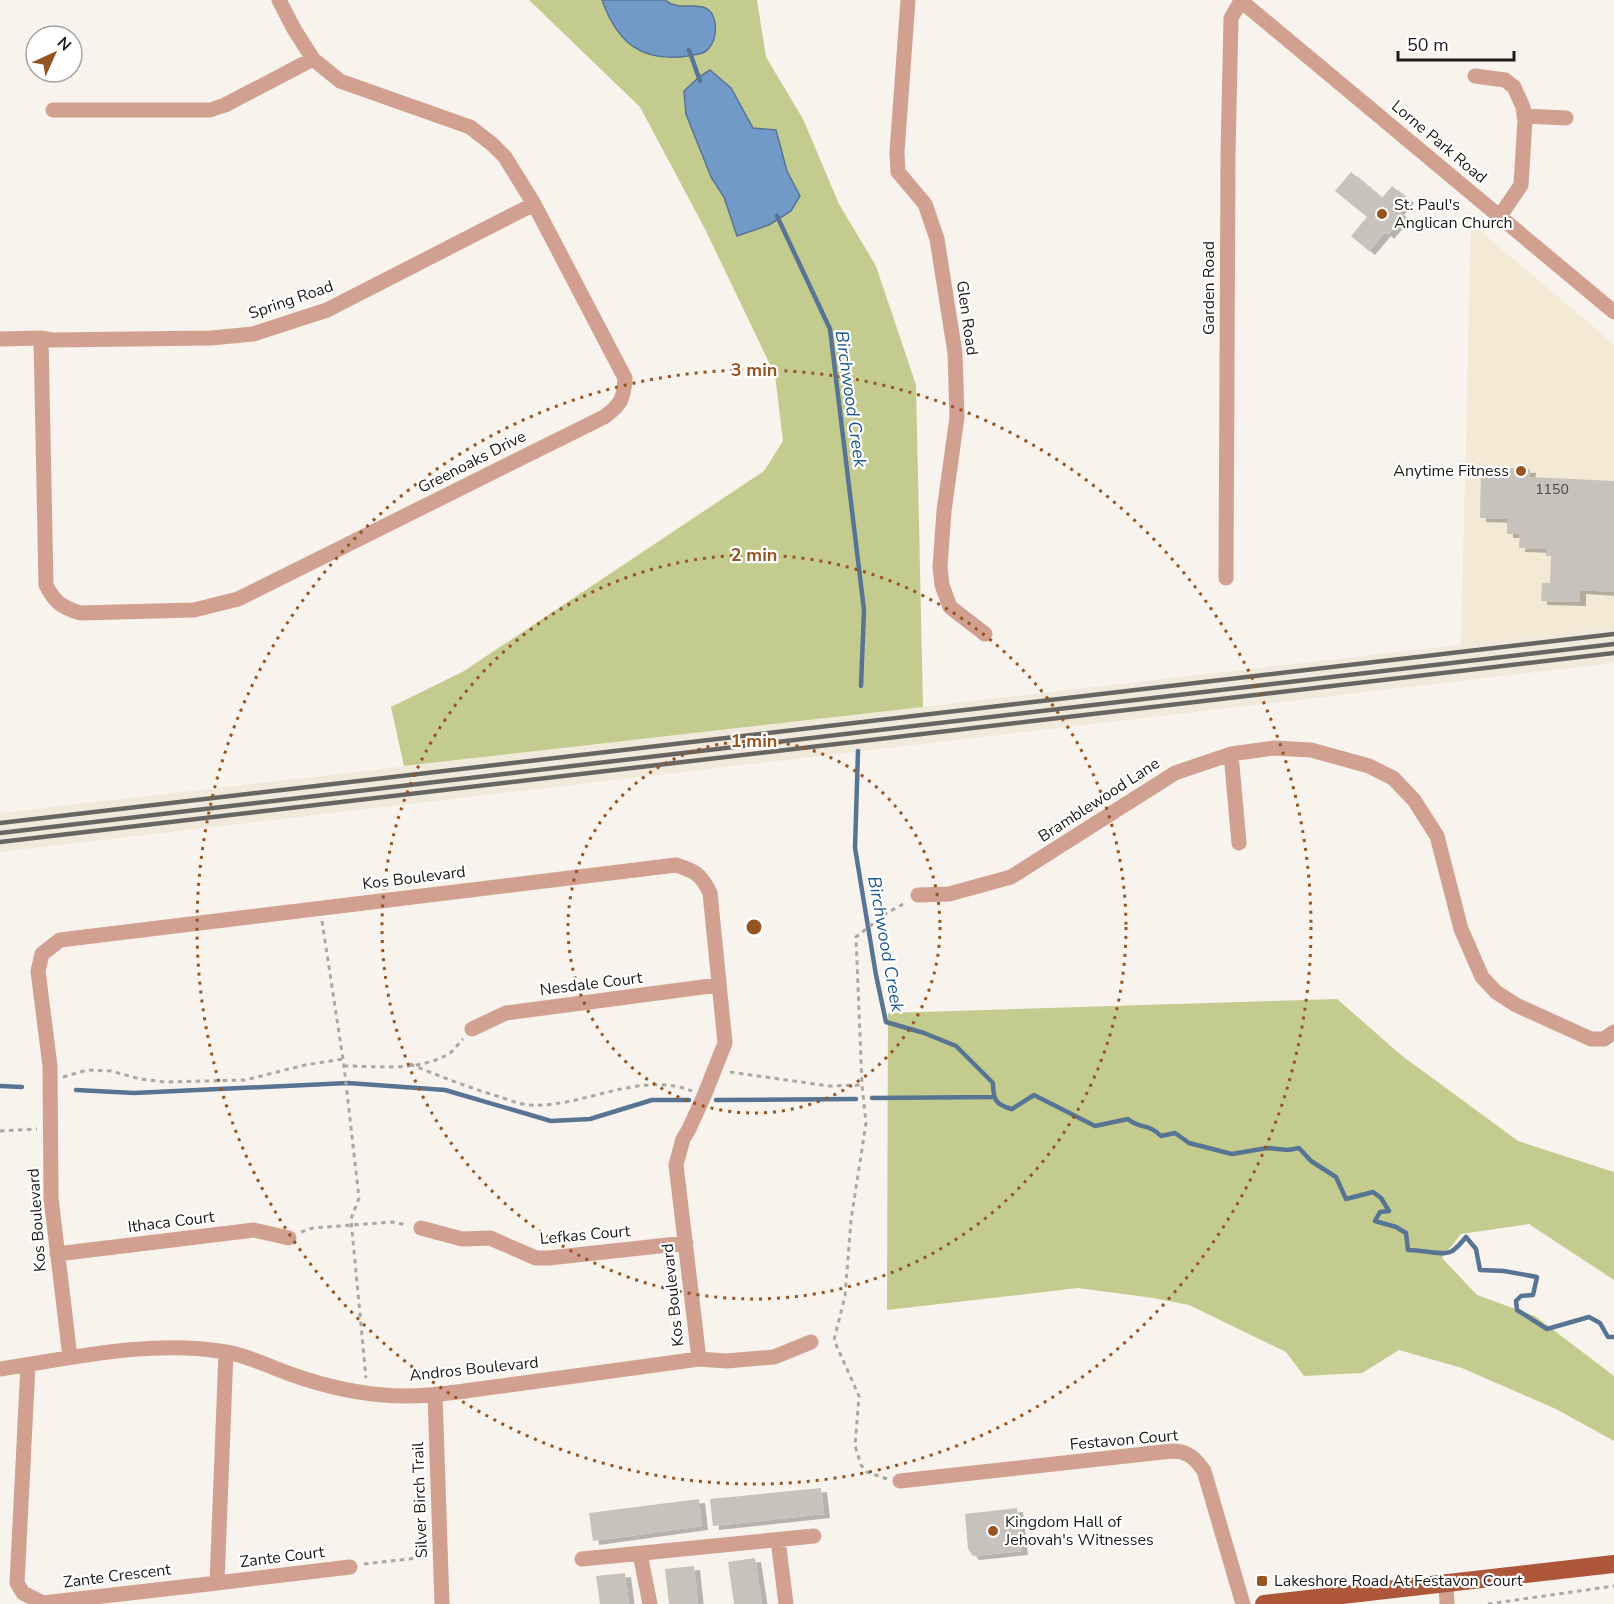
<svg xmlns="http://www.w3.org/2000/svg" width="1614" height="1604" font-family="'Nunito Sans',sans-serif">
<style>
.commercial{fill:#f4e9d4}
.built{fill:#f1e9db}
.forest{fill:#c3cc8e}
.water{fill:#719ac8;stroke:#587494;stroke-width:1.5}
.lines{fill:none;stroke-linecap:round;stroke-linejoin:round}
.stream{stroke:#587494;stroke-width:4.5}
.building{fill:#c7c2bc;filter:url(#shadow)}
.path{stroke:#aba8a3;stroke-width:3;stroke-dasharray:4.5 4.5;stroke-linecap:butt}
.minor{stroke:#d2a090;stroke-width:15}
.major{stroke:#ad5639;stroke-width:18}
.rail{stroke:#686663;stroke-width:4.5}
.ring{fill:none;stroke:#965421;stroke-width:3;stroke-dasharray:3 6}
.poi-dot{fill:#965421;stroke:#fff;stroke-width:2}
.labels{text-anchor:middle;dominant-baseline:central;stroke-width:4.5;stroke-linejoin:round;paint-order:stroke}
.number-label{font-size:14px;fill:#474542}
.street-label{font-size:16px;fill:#1c1b19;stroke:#fff}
.poi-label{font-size:16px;fill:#1c1b19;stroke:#fff;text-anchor:start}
.water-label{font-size:18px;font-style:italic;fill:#1e5792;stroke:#fff}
.centre{fill:#965421;stroke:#fff;stroke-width:3}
.ring-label{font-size:18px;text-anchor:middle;font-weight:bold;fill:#965421;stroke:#fff;stroke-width:4.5;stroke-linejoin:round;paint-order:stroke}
</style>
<defs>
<filter id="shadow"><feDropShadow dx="6" dy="4" stdDeviation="0" flood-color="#0004"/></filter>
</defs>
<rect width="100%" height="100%" fill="#f8f3ed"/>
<path class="commercial" d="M1471,223L1614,344V627L1461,645Z"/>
<path class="built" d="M1614,627V663L0,852V813Z"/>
<path class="forest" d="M529,0H757L766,57L803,119L839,204L876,266L916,385L923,707L404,766L391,707L464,671L764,471L783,441L775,375L705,229L640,107Z
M1337,999L1401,1055L1518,1141L1614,1172V1280L1529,1224L1461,1234L1442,1258L1477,1295L1535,1316L1614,1376V1441L1556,1409L1462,1368L1399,1350L1362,1373L1304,1376L1286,1352L1189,1305L1153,1298L1078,1288L887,1310L888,1013Z"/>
<path class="water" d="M602,0H665C679,12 698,1 709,10C718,19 717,39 709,48C704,55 695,54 688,56C641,63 617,42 602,0Z
M710,70L731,88L753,128L776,130L787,171L800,196L791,211L769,225L737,236L724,197L711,177L686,114L684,91L699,77Z"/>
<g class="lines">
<path class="stream" d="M689,50L700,81
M777,216L830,329L864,610L861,686
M858,751L855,848L876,975L886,1022L924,1033L956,1046L993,1083C993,1100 996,1105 1012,1109L1034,1095L1095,1126L1128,1119C1141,1130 1147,1122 1161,1136L1175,1133L1189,1143L1232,1154L1267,1148L1288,1150L1299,1148L1311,1161L1336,1177L1346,1199L1373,1192L1381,1198L1389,1211L1380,1212L1375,1221L1396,1227L1406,1233L1408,1250C1421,1249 1443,1257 1452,1251C1457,1248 1462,1242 1466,1237L1476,1249L1480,1270L1504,1271L1537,1277L1533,1295L1521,1296L1516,1301L1517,1310L1547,1329L1589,1317L1600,1323L1608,1337H1614
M0,1086L22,1087
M76,1090L134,1093L348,1083L445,1090L551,1121L590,1119L652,1100H689
M872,1098L993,1097
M716,1100L856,1099"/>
</g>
<path class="building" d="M1351,172L1382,198L1392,186L1408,199L1398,211L1404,216L1388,235L1385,232L1369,251L1351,236L1367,217L1335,191Z
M1481,467L1530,469L1529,477L1614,481V592L1580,590V602L1541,601L1542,583H1550L1551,556H1546V549L1519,548L1520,534H1507V519L1480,518Z
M821,1488L824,1514L713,1526L710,1499Z
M699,1499L702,1526L593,1541L589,1513Z
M1017,1508L1022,1551L973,1556L968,1549L965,1514Z
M755,1558L762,1604H734L728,1562Z
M694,1566L698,1604H669L665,1569Z
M625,1573L629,1604H600L596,1576Z"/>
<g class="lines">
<path class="path" d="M322,921L344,1066L359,1198L351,1219L366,1378
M410,1064C439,1076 467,1087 497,1096C507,1099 518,1104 529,1105C584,1108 639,1070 692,1091
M344,1066C378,1066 420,1072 450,1053C455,1049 459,1043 463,1039
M730,1072L829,1086L862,1085
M63,1077L87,1070L111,1071L140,1079L165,1082L245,1080L305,1065L343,1059
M0,1131L37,1129
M301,1232L313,1228L392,1222L407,1225
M887,1479L867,1472L861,1465L855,1446L859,1396L834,1340L845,1296L851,1220L866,1123L862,1085L856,937L885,914L907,902
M364,1564L426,1557
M1488,1604L1614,1586"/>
<path class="minor" d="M908,0L897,152L898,172L925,204L937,239L955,353L957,417L944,511L940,567L942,585L950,607L985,634
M1240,0L1614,312
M1475,76L1505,80L1514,87L1523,107L1525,120L1521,185L1500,216
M53,110H210L225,105L313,59
M1524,116L1566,118
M41,338L46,585C55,603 62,607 80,613L194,610L238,599L604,417C621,405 624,398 625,378L534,204L505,157L492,144L470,127L340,81L313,59L294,29L279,0
M0,339L41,338L52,340L211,338L253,334L327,310L534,204
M1226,578L1228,155L1231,18L1241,1
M1231,754L1239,843
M918,895L949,894L1011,877L1175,773L1231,754L1274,748L1311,750L1369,766L1393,778L1414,800L1437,836L1461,929L1482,977L1496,992L1516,1005L1591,1039H1604L1614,1032
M472,1029L506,1013L718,985
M421,1228L462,1239L490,1238L536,1258H549L686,1243
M57,1254L254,1230L289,1238
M70,1357L51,1198L50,1066L38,971L42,954L60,940L676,865C695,871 701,874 710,893L725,1043L704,1096L689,1129L683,1139L676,1165L699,1359
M28,1365L17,1583L23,1593L43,1603L217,1583L226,1352
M0,1369C73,1358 152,1339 226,1352C244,1355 260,1362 277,1369C310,1382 347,1392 383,1395C425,1399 468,1390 509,1385C572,1376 636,1368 699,1359L726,1361L774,1357L811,1342
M435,1394L442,1604
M900,1481L1172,1451C1188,1451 1195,1458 1204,1471L1243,1604
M778,1540L786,1604
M640,1554L650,1604
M582,1559L814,1536
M217,1583L350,1567
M1446,1583L1447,1604"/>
<path class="major" d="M1264,1604L1614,1564"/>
<path class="rail" d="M0,823L1614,634
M0,833L1614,644
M0,842L1614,653"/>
</g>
<g class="ring">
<circle cx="754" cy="927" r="186"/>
<circle cx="754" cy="927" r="372"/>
<circle cx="754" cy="927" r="557"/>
</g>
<g class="poi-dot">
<circle cx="1382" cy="214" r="6"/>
<circle cx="1521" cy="471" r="6"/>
<circle cx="993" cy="1531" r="6"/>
<rect x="1256" y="1575" width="12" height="12" rx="3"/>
</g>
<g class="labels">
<g class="number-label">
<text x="1552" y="489">1150</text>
</g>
<g class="street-label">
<text transform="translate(1439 142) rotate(40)">Lorne Park Road</text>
<text transform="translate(1209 288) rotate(-90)">Garden Road</text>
<text transform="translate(291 300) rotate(-19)">Spring Road</text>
<text transform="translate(967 318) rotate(82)">Glen Road</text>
<text transform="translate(472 462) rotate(-27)">Greenoaks Drive</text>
<text transform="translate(1099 800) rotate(-33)">Bramblewood Lane</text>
<text transform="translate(414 878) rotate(-7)">Kos Boulevard</text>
<text transform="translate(591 984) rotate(-7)">Nesdale Court</text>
<text transform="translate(37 1220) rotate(-94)">Kos Boulevard</text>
<text transform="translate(171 1222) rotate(-7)">Ithaca Court</text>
<text transform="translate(585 1235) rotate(-5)">Lefkas Court</text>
<text transform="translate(673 1295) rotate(-96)">Kos Boulevard</text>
<text transform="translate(474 1369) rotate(-6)">Andros Boulevard</text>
<text transform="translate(1124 1440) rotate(-5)">Festavon Court</text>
<text transform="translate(420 1500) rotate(-92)">Silver Birch Trail</text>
<text transform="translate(282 1557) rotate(-7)">Zante Court</text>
<text transform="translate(117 1576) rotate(-7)">Zante Crescent</text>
</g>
<g class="poi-label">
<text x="1394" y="205">St. Paul's<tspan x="1394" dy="18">Anglican Church</tspan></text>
<text x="1509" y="471" text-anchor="end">Anytime Fitness</text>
<text x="1005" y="1522">Kingdom Hall of<tspan x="1005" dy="18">Jehovah's Witnesses</tspan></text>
<text x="1274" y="1581">Lakeshore Road At Festavon Court</text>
</g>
<g class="water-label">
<text transform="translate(851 399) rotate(82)">Birchwood Creek</text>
<text transform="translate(886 944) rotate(80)">Birchwood Creek</text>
</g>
</g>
<circle cx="754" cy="927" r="9" class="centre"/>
<g class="ring-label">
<text x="754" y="376">3 min</text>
<text x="754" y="561">2 min</text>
<text x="754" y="747">1 min</text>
</g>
<g transform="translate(54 54) rotate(45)"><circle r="28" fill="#ffffff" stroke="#a4a4a3" stroke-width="1.5"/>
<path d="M0-4.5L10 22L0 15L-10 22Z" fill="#965421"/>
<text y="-9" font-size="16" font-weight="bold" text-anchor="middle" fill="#1c1b19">N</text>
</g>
<path d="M1398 51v9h116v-9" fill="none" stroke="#1c1b19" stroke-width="3"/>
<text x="1407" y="51" font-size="18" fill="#1c1b19" stroke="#ffffff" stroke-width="4.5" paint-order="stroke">50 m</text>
</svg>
